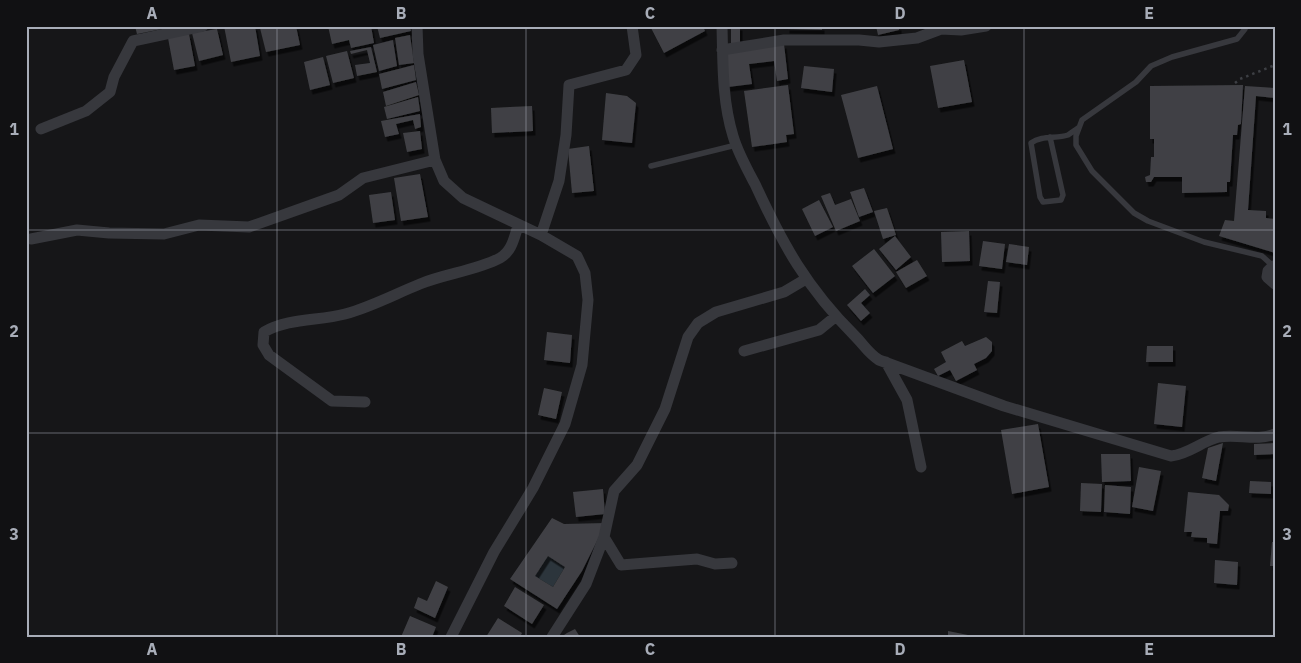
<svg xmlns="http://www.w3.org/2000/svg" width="1301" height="663" font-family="'IBM Plex Sans',sans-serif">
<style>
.water{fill:#2c353c}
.building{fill:#404145;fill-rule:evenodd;filter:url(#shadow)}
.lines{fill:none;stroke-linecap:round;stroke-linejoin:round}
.path{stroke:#3d3f44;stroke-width:2.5;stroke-dasharray:2.5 4;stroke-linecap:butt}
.lane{stroke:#37383d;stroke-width:5.5}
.street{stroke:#37383d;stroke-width:11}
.grid{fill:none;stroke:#a8adb8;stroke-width:1;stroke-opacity:0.55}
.neatline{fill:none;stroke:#a8adb8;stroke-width:2}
.grid-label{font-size:16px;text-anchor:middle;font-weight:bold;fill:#a8adb8}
</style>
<defs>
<filter id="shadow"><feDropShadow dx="2.5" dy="4.5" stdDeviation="0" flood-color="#0009"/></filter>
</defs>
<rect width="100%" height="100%" fill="#161618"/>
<path class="water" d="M548,556L565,567L553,587L535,576Z"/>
<path class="building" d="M135,26H172V27L137,34Z
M224,26H255L260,56L231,62Z
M266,26H296L300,45L266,52L260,28Z
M328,26H371L374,43L351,48L349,40L332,44Z
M377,26H410L411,31L380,38Z
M650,26H703L705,31L664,53Z
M731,26H740V43H731Z
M787,26H822V30L787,29Z
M876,26H899V30L878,35Z
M217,29L223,55L199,61L192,33Z
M189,34L195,66L174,70L168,38Z
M410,35L414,63L399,65L395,38Z
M393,40L397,66L379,71L373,45Z
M784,44L788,79L777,81L774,61L749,64L752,84L728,87L724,51Z
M371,47L377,72L357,76L355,65L370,63L367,50L351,54L350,51Z
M347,51L354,78L333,83L326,56Z
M323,57L330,85L310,90L304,62Z
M964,60L972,102L938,108L930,66Z
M414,65L416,80L382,89L379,74Z
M804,66L834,69L832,92L801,88Z
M416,82L419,95L386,106L383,92Z
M788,85L794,134L786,135L787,142L752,147L744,91Z
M1243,85L1241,124L1238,125L1237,135H1233L1230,182H1227V192L1182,193V177H1154L1151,182H1146L1145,177L1150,175L1151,157H1154V139H1150V86Z
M877,86L893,149L858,158L841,95Z
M1245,86L1275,88V98L1256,96L1248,210L1266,211V218L1275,219V253L1219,236L1225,220L1234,221Z
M606,93L627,96L636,103L632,143L602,140Z
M418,97L420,111L387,119L384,107Z
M532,106L533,131L492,133L491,108Z
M420,114L421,127L415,129L413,120L396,124L399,134L385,137L381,121Z
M420,131L422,149L407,152L403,133Z
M589,146L594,191L572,193L568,149Z
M420,174L428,217L401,221L394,178Z
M864,188L873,212L859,217L850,192Z
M391,192L395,220L373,223L369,195Z
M830,193L835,205L851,199L860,221L836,231L821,196Z
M819,200L833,227L815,236L802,209Z
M887,208L896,235L883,239L874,211Z
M969,231L970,261L942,262L941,232Z
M895,236L911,257L896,270L879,249Z
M983,241L1005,244L1002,269L979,266Z
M1009,244L1029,247L1027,265L1006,262Z
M874,249L895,276L873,293L852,266Z
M917,260L927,276L906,288L896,272Z
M988,281L1000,282L997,313L984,312Z
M865,289L870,295L861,303L870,313L861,321L847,305Z
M547,332L572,335L570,363L544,360Z
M986,337L992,342V351L986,358L974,364L977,370L956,381L950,370L938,376L934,369L946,362L941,352L962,341L965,346Z
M1147,346H1173V362H1146Z
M1158,383L1186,386L1182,427L1154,424Z
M544,388L562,392L556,419L538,415Z
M1038,424L1049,487L1012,494L1001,430Z
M1223,443L1216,481L1202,478L1208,448Z
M1275,443V454L1254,455V444Z
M1101,454H1130L1131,481L1102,482Z
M1139,467L1161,471L1153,511L1132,507Z
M1250,481L1271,482V494L1249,493Z
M1081,483L1102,484L1101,512L1080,511Z
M1105,485L1131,487L1130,514L1104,512Z
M603,489L605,514L576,517L573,492Z
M1188,492L1219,495L1229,505L1228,511H1220L1217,544L1207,543V538L1191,537L1192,532H1184Z
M552,518L564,524L606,523L582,571L557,609L510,579ZM548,556L565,567L553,587L535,576Z
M1272,542H1275V566H1270Z
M1215,560L1238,562L1237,585L1214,583Z
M436,581L448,587L435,618L414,608L418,597L427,601Z
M515,587L544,605L532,624L504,606Z
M410,616L436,627L432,637H401Z
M498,618L522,633L520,637H486Z
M575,629L580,637H561L567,633Z
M948,631L973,636V637H948Z"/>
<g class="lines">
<path class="path" d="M1235,83L1240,79L1275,65"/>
<path class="lane" d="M1211,26H1212
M1242,26L1245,29L1237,39L1172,57L1151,66L1136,82L1082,120L1076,136V145L1092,171L1134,213L1148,221L1204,242L1262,256L1273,266
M1050,137L1063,195L1061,200L1043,202L1040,197L1031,143C1042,135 1056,139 1068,135C1071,133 1075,130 1078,128
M651,166L736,145"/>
<path class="street" d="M417,26L418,54L435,160L444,181L463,198L541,235L577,256L585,273L588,300L582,365L565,424L533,488L494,552L451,637
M722,26C723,63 722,100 733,136C738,153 747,169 755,184C783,245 807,288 855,336C864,345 868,353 879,360L1004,406L1171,456C1189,454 1202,441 1219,437C1238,434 1257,441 1275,434
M722,50L784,40H859L879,42L917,38L941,29L961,30L986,26
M41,129L86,111L110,92L114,77L133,41L203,26
M541,235L559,181L566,135L569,85L626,70L636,55L632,26
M31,239L77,230L109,233L164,234L199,225L249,227L339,195L363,178L435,160
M1273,266L1268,271L1267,277L1275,284
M744,351L819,330L835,317
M886,362L907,400L921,467
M365,402L332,401L269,355L263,345L264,332C289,318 318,321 345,314C371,307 395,294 420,284C444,274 478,270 500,258C512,251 514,238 518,226
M604,537L621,565L697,559L715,564L732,563
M552,637L586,584L604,537L614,491L637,465L665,409L688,337L698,323L716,312L784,292L806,279"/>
</g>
<path class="grid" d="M277,26V637M526,26V637M775,26V637M1024,26V637M26,230H1275M26,433H1275"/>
<rect width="1301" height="663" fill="none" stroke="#111113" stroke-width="55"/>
<rect x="28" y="28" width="1246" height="608" class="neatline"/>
<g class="grid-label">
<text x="152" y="19">A</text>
<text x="401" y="19">B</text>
<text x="650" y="19">C</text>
<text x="900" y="19">D</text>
<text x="1149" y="19">E</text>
<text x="14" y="135">1</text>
<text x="1287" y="135">1</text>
<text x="14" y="337">2</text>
<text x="1287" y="337">2</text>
<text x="14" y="540">3</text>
<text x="1287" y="540">3</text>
<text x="152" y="655">A</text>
<text x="401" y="655">B</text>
<text x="650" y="655">C</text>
<text x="900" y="655">D</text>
<text x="1149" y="655">E</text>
</g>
</svg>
